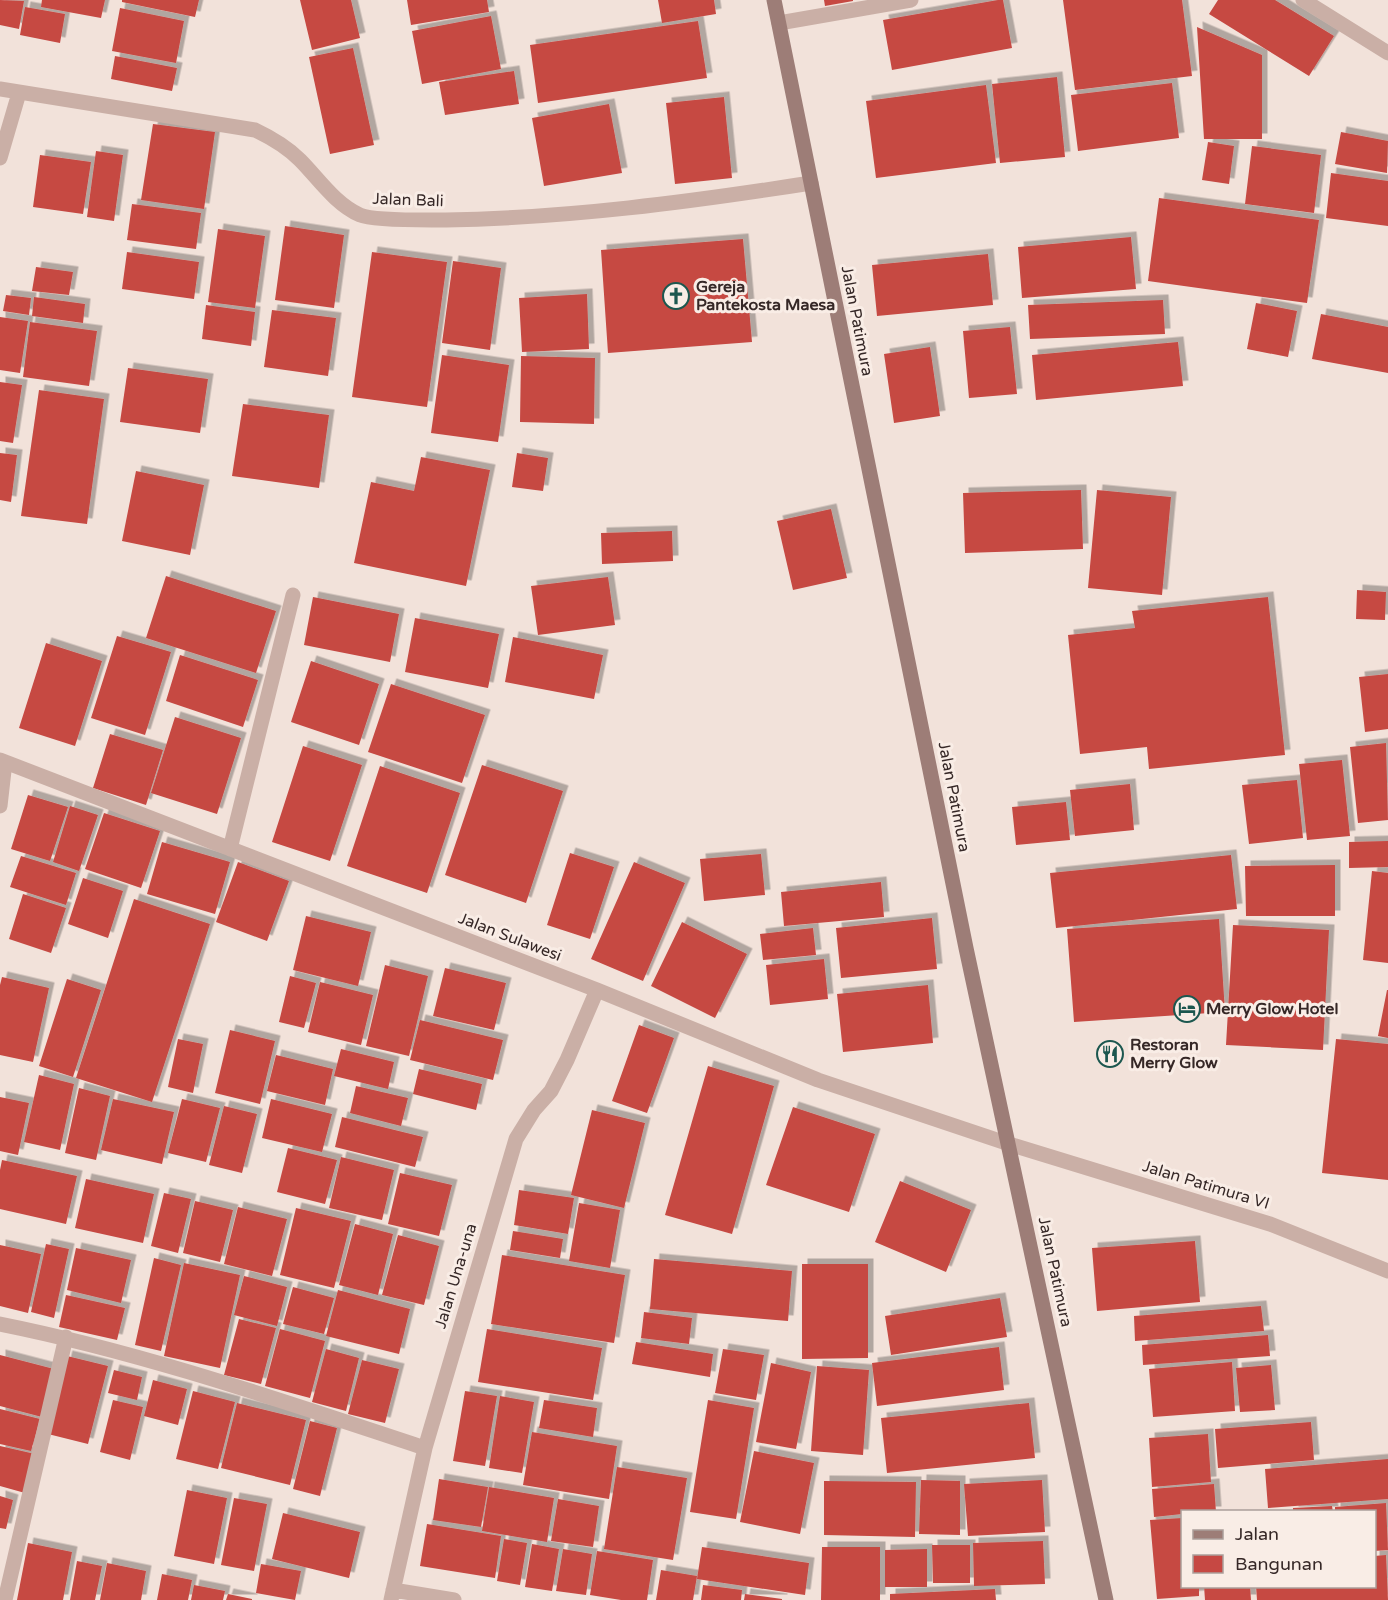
<svg xmlns="http://www.w3.org/2000/svg" width="1388" height="1600" font-family="'Varela Round',sans-serif">
<style>
.building{fill:#c64843;filter:url(#shadow)}
.lines{fill:none;stroke-linecap:round;stroke-linejoin:round}
.minor{stroke:#caafa6;stroke-width:15}
.secondary{stroke:#9d7d77;stroke-width:15}
.labels{text-anchor:middle;dominant-baseline:central;stroke-width:6;stroke-linejoin:round;paint-order:stroke}
.street-label{font-size:16px;fill:#362827;stroke:#f9ede6}
.poi-label{font-size:16px;font-weight:bold;fill:#362827;stroke:#f9ede6;text-anchor:start}
</style>
<defs>
<filter id="shadow"><feDropShadow dx="5.5" dy="-5.5" stdDeviation="0" flood-color="#0004"/></filter>
</defs>
<rect width="100%" height="100%" fill="#f2e2da"/>
<path class="building" d="M0,0L24,1L19,29L0,25Z
M42,0H105L101,18L41,7Z
M122,0H199L195,17L122,2Z
M300,0H351L360,38L312,50Z
M407,0H487L489,12L411,25Z
M658,0H714L716,14L662,23Z
M824,0H853V1L825,6Z
M998,0H1003L1012,48L892,70L883,20Z
M1063,0H1182L1192,76L1075,90Z
M1218,0H1275L1334,36L1309,76L1209,14Z
M25,7L65,14L60,43L20,35Z
M120,8L184,21L176,63L112,51Z
M491,16L501,69L422,84L412,31Z
M698,21L707,78L538,103L530,45Z
M1197,27L1262,55V139H1204Z
M353,48L374,145L330,154L309,57Z
M115,56L177,68L172,91L111,79Z
M514,71L519,104L445,115L439,82Z
M1057,77L1065,157L1000,163L992,84Z
M1172,83L1179,138L1078,151L1071,95Z
M986,85L996,163L876,178L866,101Z
M724,97L732,178L675,184L666,103Z
M609,104L622,173L544,186L532,118Z
M153,124L215,132L204,209L141,200Z
M1341,132L1388,141L1387,173L1335,164Z
M1208,142L1234,146L1229,184L1202,180Z
M1252,146L1321,155L1314,213L1245,204Z
M96,151L123,155L114,221L87,217Z
M40,155L91,162L83,214L33,207Z
M1331,173L1388,181V226L1326,218Z
M1159,198L1319,220L1307,303L1148,281Z
M132,204L201,213L196,249L127,240Z
M285,226L344,235L334,308L275,300Z
M218,229L265,236L255,308L208,302Z
M1131,237L1136,289L1022,298L1018,247Z
M743,239L752,342L608,353L601,250Z
M127,252L199,262L194,299L122,289Z
M372,252L447,262L427,407L352,397Z
M988,254L993,305L877,316L872,265Z
M453,261L501,268L490,350L442,343Z
M36,267L73,272L69,295L32,291Z
M587,294L589,349L522,352L519,298Z
M6,295L31,298L29,315L3,311Z
M34,297L85,304L83,323L32,316Z
M1163,300L1165,334L1030,339L1028,305Z
M1256,303L1297,311L1288,357L1247,349Z
M206,305L255,312L251,346L202,339Z
M272,310L336,318L328,376L264,367Z
M1321,314L1388,327V373L1312,359Z
M0,317L28,321L20,373L0,370Z
M30,322L97,331L89,386L23,377Z
M1010,327L1017,394L969,398L963,331Z
M1178,342L1183,386L1036,400L1032,355Z
M930,347L940,416L894,423L884,354Z
M442,355L509,365L498,442L431,433Z
M521,356L595,358L594,424L520,422Z
M128,368L208,379L200,433L120,422Z
M0,382L22,385L13,443L0,441Z
M39,390L104,399L87,524L21,516Z
M243,404L329,415L319,488L232,476Z
M0,453L17,455L11,502L0,500Z
M517,453L548,458L543,491L512,487Z
M421,457L490,470L466,586L354,563L371,482L414,491Z
M136,471L204,485L190,555L122,541Z
M1081,490L1083,549L965,553L963,493Z
M1097,490L1171,497L1162,595L1088,588Z
M831,509L847,578L793,590L777,521Z
M672,531L673,561L602,564L601,533Z
M166,576L276,611L256,673L146,638Z
M608,577L615,625L538,635L531,586Z
M1357,590L1386,592L1385,620L1356,619Z
M313,597L399,614L390,662L304,645Z
M1268,597L1285,755L1149,769L1147,747L1080,754L1068,635L1135,628L1132,611Z
M415,618L499,634L488,688L405,672Z
M117,636L171,652L145,735L91,718Z
M513,637L603,655L594,699L505,682Z
M46,643L102,661L75,746L19,728Z
M180,655L258,680L243,727L166,701Z
M311,661L379,684L359,745L291,722Z
M1388,674V729L1365,732L1359,677Z
M391,684L485,715L462,783L368,752Z
M175,717L241,738L217,814L151,793Z
M110,734L163,750L146,805L93,788Z
M1386,743L1388,820L1358,823L1350,747Z
M303,746L362,765L330,861L272,842Z
M1342,760L1350,836L1307,840L1299,764Z
M482,765L563,791L526,903L445,875Z
M380,766L460,793L427,893L347,866Z
M1297,780L1303,838L1249,844L1242,785Z
M1130,784L1134,830L1075,836L1070,790Z
M28,795L68,807L50,861L11,849Z
M1066,802L1070,840L1016,845L1012,807Z
M70,806L98,815L79,871L53,862Z
M104,813L160,831L141,888L85,869Z
M1388,841V867L1349,868V842Z
M162,842L230,862L215,914L147,894Z
M570,853L614,867L590,939L547,925Z
M761,854L765,895L704,901L700,859Z
M1231,855L1237,909L1056,928L1050,873Z
M21,856L76,873L66,905L10,887Z
M238,862L289,881L267,941L216,922Z
M634,862L685,883L643,981L591,959Z
M1335,865V916H1246L1245,866Z
M1372,871L1388,873V963L1363,960Z
M83,878L123,891L108,938L68,924Z
M881,882L884,917L784,926L781,892Z
M23,894L66,908L51,953L9,939Z
M134,899L210,924L152,1102L76,1078Z
M306,916L371,932L358,986L293,970Z
M932,918L937,969L841,978L836,928Z
M1219,919L1225,1012L1074,1022L1067,929Z
M682,922L747,954L715,1018L651,986Z
M1233,925L1329,930L1323,1050L1226,1045Z
M813,928L816,955L763,960L760,934Z
M824,959L828,999L770,1005L766,965Z
M385,965L428,976L409,1056L366,1046Z
M445,968L506,983L494,1030L433,1016Z
M290,976L316,983L304,1028L279,1022Z
M2,977L49,988L33,1062L0,1055V985Z
M67,979L101,990L73,1077L39,1066Z
M320,982L373,995L361,1045L308,1032Z
M928,985L933,1043L843,1052L837,994Z
M1387,990H1388V1038L1378,1036Z
M420,1020L503,1040L493,1080L410,1060Z
M639,1025L674,1038L647,1113L612,1101Z
M230,1030L275,1041L260,1104L215,1093Z
M178,1039L203,1044L193,1093L168,1087Z
M1336,1039L1388,1044V1180L1322,1173Z
M341,1049L394,1062L388,1089L334,1076Z
M276,1055L333,1069L325,1105L267,1091Z
M708,1066L774,1086L732,1234L665,1215Z
M419,1069L482,1084L476,1110L413,1094Z
M39,1075L74,1084L60,1150L24,1142Z
M356,1086L408,1098L401,1126L350,1113Z
M79,1088L110,1096L96,1160L65,1153Z
M0,1097L29,1103L18,1155L0,1151Z
M113,1099L174,1112L162,1164L101,1150Z
M182,1099L220,1108L206,1162L168,1153Z
M271,1099L332,1114L322,1152L262,1138Z
M224,1106L257,1114L242,1173L209,1165Z
M793,1107L875,1134L849,1212L766,1185Z
M592,1110L645,1123L624,1208L571,1195Z
M342,1117L423,1137L415,1167L335,1147Z
M288,1148L337,1160L325,1204L277,1192Z
M341,1157L394,1170L382,1220L329,1208Z
M2,1160L77,1176L66,1224L0,1209V1170Z
M400,1173L452,1185L439,1236L388,1224Z
M86,1179L154,1194L143,1243L75,1228Z
M900,1181L971,1210L946,1272L875,1242Z
M519,1190L574,1198L568,1234L514,1225Z
M164,1193L191,1199L178,1253L151,1246Z
M195,1201L233,1210L220,1262L183,1253Z
M579,1203L620,1210L610,1268L569,1261Z
M238,1207L287,1219L272,1276L224,1264Z
M296,1208L351,1221L334,1288L280,1275Z
M355,1224L393,1234L378,1295L339,1285Z
M513,1231L563,1239L560,1258L510,1250Z
M398,1235L439,1246L424,1305L382,1295Z
M1195,1241L1200,1302L1097,1311L1092,1248Z
M46,1244L69,1249L54,1318L31,1312Z
M0,1245L41,1254L28,1313L0,1306Z
M76,1248L131,1260L121,1303L67,1290Z
M502,1255L625,1275L614,1343L491,1324Z
M154,1258L181,1265L161,1351L135,1345Z
M654,1259L792,1271L788,1321L650,1309Z
M184,1263L240,1275L220,1368L164,1356Z
M802,1264H868V1358L802,1359Z
M244,1276L287,1287L277,1326L234,1315Z
M293,1287L334,1298L324,1334L283,1324Z
M338,1290L410,1309L399,1354L326,1336Z
M66,1295L125,1308L117,1340L59,1327Z
M1000,1298L1007,1337L891,1355L885,1316Z
M1261,1306L1264,1331L1135,1341L1134,1316Z
M644,1312L692,1318L689,1344L641,1338Z
M239,1319L276,1328L261,1384L224,1375Z
M280,1329L325,1341L310,1398L265,1386Z
M487,1329L602,1348L593,1400L478,1382Z
M1268,1335L1270,1356L1143,1365L1142,1345Z
M636,1342L713,1354L710,1377L632,1364Z
M999,1347L1004,1390L877,1406L872,1363Z
M326,1349L359,1358L346,1411L312,1402Z
M723,1349L764,1355L756,1400L715,1393Z
M0,1355L54,1369L42,1417L0,1406Z
M67,1356L108,1366L88,1444L48,1434Z
M362,1360L399,1369L385,1423L348,1414Z
M1232,1362L1235,1411L1153,1417L1149,1369Z
M771,1363L811,1372L796,1449L756,1442Z
M1271,1365L1275,1410L1240,1412L1236,1368Z
M817,1366L869,1370L863,1455L811,1451Z
M114,1370L142,1377L137,1400L108,1393Z
M153,1380L187,1389L178,1425L144,1416Z
M193,1391L235,1402L218,1469L176,1459Z
M465,1391L497,1396L485,1466L453,1461Z
M500,1396L534,1402L522,1473L489,1468Z
M113,1400L143,1407L130,1460L100,1452Z
M544,1400L597,1408L593,1437L539,1428Z
M708,1400L754,1408L736,1519L690,1512Z
M237,1403L306,1420L290,1485L221,1468Z
M1029,1403L1035,1458L887,1473L881,1418Z
M0,1409L40,1419L31,1451L0,1444Z
M310,1421L337,1428L320,1496L293,1489Z
M1311,1422L1314,1460L1218,1468L1215,1429Z
M532,1432L617,1446L609,1499L523,1485Z
M1208,1434L1211,1482L1152,1487L1149,1438Z
M0,1446L35,1454L25,1493L0,1486Z
M754,1451L814,1463L800,1534L740,1522Z
M1388,1459V1499L1268,1508L1265,1469Z
M617,1467L687,1478L673,1560L604,1549Z
M439,1479L488,1487L481,1527L433,1520Z
M921,1480L960,1481V1535L919,1534Z
M1042,1480L1045,1532L968,1536L964,1484Z
M824,1481L916,1482L915,1537L824,1535Z
M1214,1484L1216,1512H1182V1514L1154,1517L1152,1489Z
M489,1487L554,1498L547,1542L482,1531Z
M187,1490L227,1498L214,1564L174,1556Z
M0,1496L13,1500L6,1529L0,1528Z
M234,1498L267,1504L254,1571L221,1565Z
M558,1499L599,1506L593,1547L551,1541Z
M1386,1503L1388,1550L1374,1551V1512H1335V1507Z
M1332,1506L1333,1512H1293V1508Z
M283,1513L360,1532L349,1578L272,1559Z
M1182,1518V1586H1199V1596L1157,1599L1150,1520Z
M427,1524L501,1536L495,1578L420,1566Z
M504,1539L527,1543L520,1585L497,1581Z
M1043,1541L1045,1584L974,1586L973,1543Z
M28,1543L72,1552L63,1600H17Z
M532,1544L559,1549L552,1591L525,1587Z
M932,1545H970V1583H933Z
M702,1547L809,1563L805,1595L697,1579Z
M822,1547H880V1600H821Z
M563,1549L592,1554L586,1595L556,1591Z
M927,1549V1587H885V1550Z
M597,1551L653,1560L647,1600H621L590,1595Z
M1386,1555L1388,1600H1257L1256,1586H1374V1556Z
M77,1561L102,1566L95,1600H70Z
M107,1563L146,1571L141,1600H100Z
M261,1564L301,1571L295,1600L256,1593Z
M661,1570L697,1576L693,1600H656Z
M162,1574L192,1580L188,1600H157Z
M194,1585L225,1591L223,1600H191Z
M703,1585L742,1590L741,1600H701Z
M1204,1586H1250L1251,1600H1205Z
M995,1589L996,1600H890V1594Z
M228,1594L252,1599V1600H226Z
M745,1594L782,1599V1600H744Z"/>
<g class="lines">
<path class="minor" d="M1303,0L1388,53
M779,23L911,0
M0,89L255,130C272,138 287,147 300,160C318,178 335,204 360,215C374,221 428,220 446,220C568,218 690,202 811,183
M0,158L19,93
M0,760L597,990L818,1080L1009,1144L1270,1224L1388,1271
M0,806L5,762
M230,849L293,595
M0,1324C145,1353 285,1402 425,1448
M393,1590L454,1600
M5,1600L66,1337
M391,1600L425,1448L516,1139L534,1110L551,1091L567,1060L597,990"/>
<path class="secondary" d="M774,0L966,948L1106,1600"/>
</g>
<defs>
<symbol id="church-ring" viewBox="-11 -11 22 22"><circle r="9.5" fill="#f9ede6" stroke="#1c574f" stroke-width="1.5"/><path d="M-1.2-6h2.4v3.5h3.3v2.4h-3.3V6h-2.4V-.1h-3.3v-2.4h3.3Z" fill="#1c574f"/></symbol>
<symbol id="hotel-ring" viewBox="-11 -11 22 22"><circle r="9.5" fill="#f9ede6" stroke="#1c574f" stroke-width="1.5"/><path d="M-6-4.5h1.5V1H6V5H4.5V3h-9V5H-6ZM-4 0a1.8 1.8 0 1 1 3.6 0ZM.5 0V-2.5h3Q6-2.5 6 0Z" fill="#1c574f"/></symbol>
<symbol id="restaurant-ring" viewBox="-11 -11 22 22"><circle r="9.5" fill="#f9ede6" stroke="#1c574f" stroke-width="1.5"/><path d="M-5-6h1v4h1v-4h1v4h1v-4h1v5L-1.5 .5V6h-2V.5L-5-1ZM5-6V6H3V1.5H1.5Q1.5-4 5-6Z" fill="#1c574f"/></symbol>
</defs>
<g fill-rule="evenodd">
<use href="#church-ring" x="661" y="281" width="30" height="30"/>
<use href="#hotel-ring" x="1172" y="994" width="30" height="30"/>
<use href="#restaurant-ring" x="1095" y="1039" width="30" height="30"/>
</g>
<g class="labels">
<g class="street-label">
<text transform="translate(408 200) rotate(2)">Jalan Bali</text>
<text transform="translate(857 321) rotate(79)">Jalan Patimura</text>
<text transform="translate(954 797) rotate(79)">Jalan Patimura</text>
<text transform="translate(510 937) rotate(21)">Jalan Sulawesi</text>
<text transform="translate(1206 1185) rotate(17)">Jalan Patimura VI</text>
<text transform="translate(1055 1272) rotate(78)">Jalan Patimura</text>
<text transform="translate(456 1276) rotate(-73)">Jalan Una-una</text>
</g>
<g class="poi-label">
<text x="696" y="287">Gereja<tspan x="696" dy="18">Pantekosta Maesa</tspan></text>
<text x="1206" y="1009">Merry Glow Hotel</text>
<text x="1130" y="1045">Restoran<tspan x="1130" dy="18">Merry Glow</tspan></text>
</g>
</g>
<rect x="1181" y="1510" width="195" height="78" fill="#f9ede6" stroke="#ab9e9a" stroke-width="1.5"/>
<rect x="1193" y="1530" width="30" height="9" fill="#9d7d77" stroke="#ab9e9a" stroke-width="1.5"/>
<text x="1235" y="1540" font-size="18" fill="#362827">Jalan</text>
<rect x="1193" y="1555" width="30" height="18" fill="#c64843" stroke="#ab9e9a" stroke-width="1.5"/>
<text x="1235" y="1570" font-size="18" fill="#362827">Bangunan</text>
</svg>
